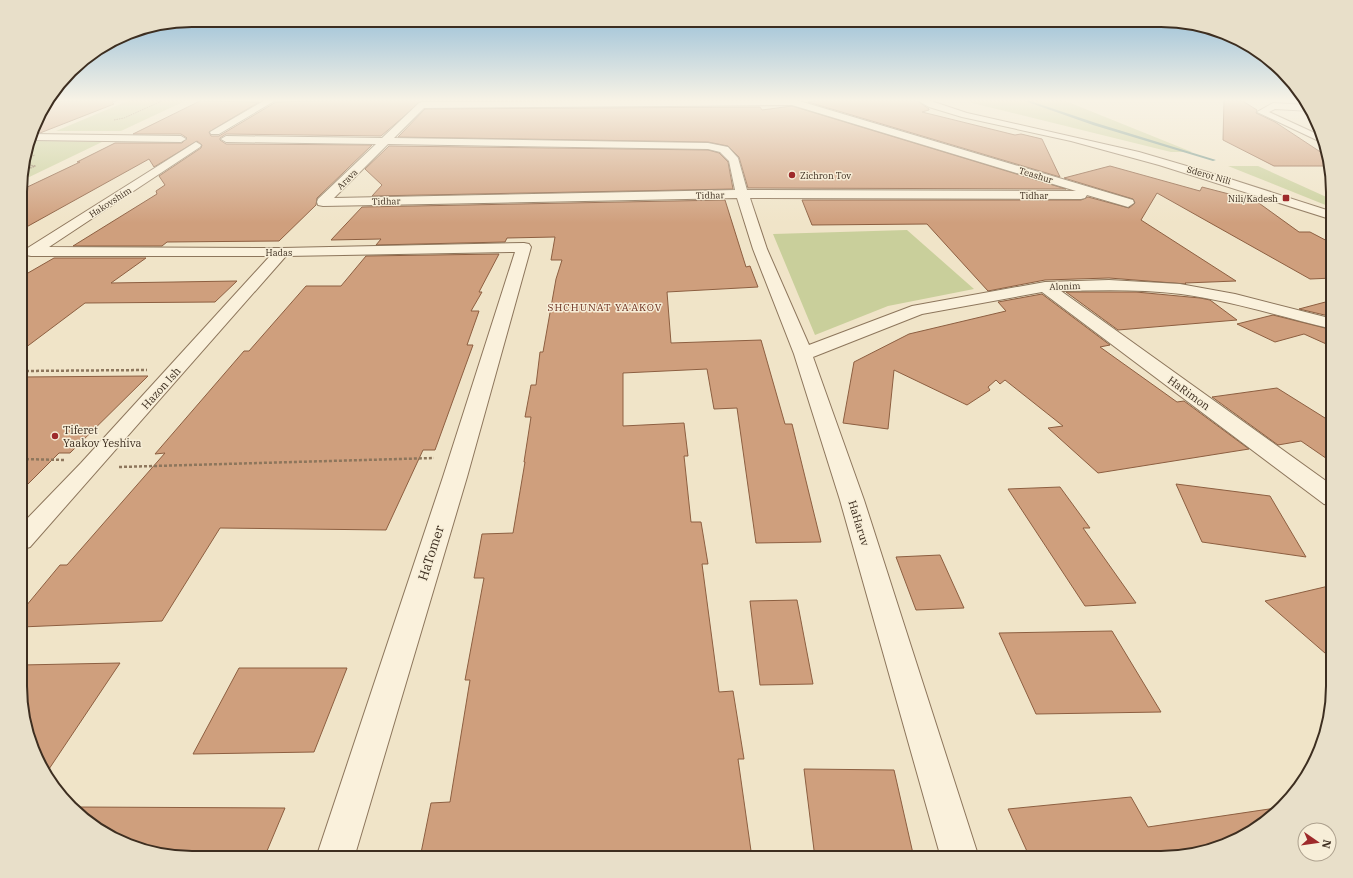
<svg xmlns="http://www.w3.org/2000/svg" width="1353" height="878" font-family="'IBM Plex Serif',serif">
<style>
.green{fill:#c9cf9b}
.lines{fill:none;stroke-linecap:round;stroke-linejoin:round}
.stream{fill:#6f938a;fill-rule:evenodd}
.building{fill:#cf9f7d;stroke:#8d5f41}
.minor-casing{stroke:#8d765c;stroke-width:2}
.path-far2{stroke:#8d765c;stroke-width:1;stroke-dasharray:1.5 1;stroke-linecap:butt}
.path-far1{stroke:#8d765c;stroke-width:1.5;stroke-dasharray:1.5 1;stroke-linecap:butt}
.path{stroke:#8d765c;stroke-width:2.5;stroke-dasharray:3 2;stroke-linecap:butt}
.minor{fill:#faf1dc;fill-rule:evenodd}
.poi-dot{fill:#9e2a2b;stroke:#f7eed8;stroke-width:1.5}
.labels{text-anchor:middle;dominant-baseline:central;stroke-width:3;stroke-linejoin:round;paint-order:stroke}
.far-poi-label{font-size:9px;fill:#3d2e20;stroke:#f7eed8;text-anchor:start}
.far-street-label{font-size:9px;fill:#3d2e20;stroke:#f7eed8}
.far-neighbourhood-label{font-size:10px;letter-spacing:1px;fill:#6b2e1e;stroke:#f7eed8}
.street-label{font-size:11px;fill:#3d2e20;stroke:#f7eed8}
.poi-label{font-size:11px;fill:#3d2e20;stroke:#f7eed8;text-anchor:start}
.near-street-label{font-size:13px;fill:#3d2e20;stroke:#f7eed8}
.rim{fill:none;stroke:#3d2e20;stroke-width:2}
</style>
<rect width="100%" height="100%" fill="#f0e4c8"/>
<path class="green" d="M130,100H187L121,131H56Z
M969,100H1063L1192,152H1171L972,103Z
M33,141L102,142L21,181V170L30,142Z
M1228,166H1258L1333,200V208Z
M907,230L974,289L888,306L815,335L773,234Z"/>
<g class="lines">
<path class="stream" d="M1022,100H1027L1096,123L1216,160L1213,161L1093,125Z"/>
</g>
<path class="building" d="M356,100H498L422,101L381,136L226,134L220,138V140L226,144L372,145L317,198L316,205L279,241L167,242L162,246H73L157,194L156,191L165,185L159,176L201,148L202,145L197,141L154,167L149,159L21,230V190L80,162H77L115,143H182L187,138L181,134H133L200,101L259,102L209,132L211,136H219L276,102Z
M819,100H916L929,109V110L922,112L1015,135L1021,134L1042,139L1060,177L808,102Z
M1224,100H1241L1257,110L1256,113L1275,122L1325,155L1328,166H1274L1223,140Z
M62,101L116,100V101L112,102L114,104L40,133H33L38,116L44,108Z
M792,106L1066,189L748,188L739,157L728,146L708,142L398,137L425,109L760,107L762,110Z
M389,146L708,150L719,153L728,162L733,189L372,196L382,185L365,169Z
M1110,166L1200,191L1202,187L1256,201L1299,232H1310L1333,244V278L1310,279L1157,193L1141,220L1236,281L1185,283L1186,284L1109,278L1045,280L988,291L927,224L812,225L802,200H1081L1088,197L1129,208L1135,203L1133,199L1064,178Z
M725,200L746,267L750,266L758,287L667,292L671,343L761,340L785,424H792L821,542L756,543L737,408L714,409L707,369L623,373V426L684,423L688,456H684L691,522H701L708,564H702L719,692L733,691L744,759H738L752,858H420L431,803L450,802L470,680H465L484,578H474L482,534L513,533L525,462H524L531,417H525L531,385H536L540,352H543L556,279L562,260H551L555,237L507,238L505,242L376,245L381,239L331,240L362,207Z
M499,254L479,292H482L471,311H479L467,345H473L435,450H423L386,530L220,528L162,621L21,627V612L60,565H67L165,453L155,454L244,351H249L306,286H341L366,256Z
M54,258H146L111,283L237,281L215,302L85,303L21,351V277Z
M1066,292H1136L1200,298L1210,300L1237,320L1118,330Z
M1042,294L1110,345L1100,347L1177,402L1184,401L1249,449L1098,473L1048,428L1063,426L1005,380L1000,384L996,380L988,387L990,390L967,405L894,370L888,429L843,423L854,362L909,334L1006,311L998,302Z
M1333,300V317L1299,309Z
M1273,315L1333,330V347L1304,334L1275,342L1237,324Z
M148,376L70,453H59L21,491V377Z
M1277,388L1333,423V463L1301,441L1278,445L1212,397Z
M1176,484L1270,496L1306,557L1202,542Z
M1060,487L1090,528H1083L1136,603L1085,606L1008,489Z
M940,555L964,608L916,610L896,557Z
M1333,585V660L1265,601Z
M797,600L813,684L760,685L750,601Z
M1112,631L1161,712L1036,714L999,633Z
M120,663L45,775L21,708V665Z
M239,668H347L314,752L193,754Z
M804,769L894,770L914,858H815Z
M1131,797L1148,827L1276,808L1247,835L1172,858H1030L1008,809Z
M75,807L285,808L264,858H192L137,849L96,829Z"/>
<g class="lines">
<defs>
<path id="minor" d="M265,100H276L219,134H211L210,132Z
M796,100L1133,200L1134,203L1128,207L1087,195L1085,198L1081,199L750,198L767,249L809,345L912,306L1045,282L1109,280L1180,284L1235,294L1333,319V329C1282,317 1232,301 1181,294C1141,289 1101,290 1061,291L1333,486V506L1324,504L1042,292L922,314L813,357L864,500L979,858H941L840,500L794,354L753,249L737,198L323,206L318,205L317,202L318,199L376,144L226,142L221,139L226,136L382,138L419,103L422,102ZM792,105L1076,191L747,190L738,158L728,147L708,143L394,138L424,108ZM388,144L708,149L720,152L729,161L735,190L334,198Z
M917,100H928L967,113L1139,152L1224,177L1333,212V220L1159,165L1071,141L962,117L929,107Z
M1273,103L1309,105L1311,111L1275,109L1269,112L1319,135L1321,142L1257,112Z
M32,134L181,136L186,139L181,142L30,140Z
M196,142L201,145L200,147L49,247L282,248L524,243L529,244L531,247L467,477L354,858H316L443,477L515,252L286,256L30,547L21,550V525L81,463L270,256H31L26,255L24,252L26,249Z"/>
</defs>
<use href="#minor" class="minor-casing"/>
<path class="path-far2" d="M114,120L124,118L164,100
M24,160L35,155"/>
<path class="path-far1" d="M21,172L35,166L23,164"/>
<path class="path" d="M21,371L147,370
M21,459L65,460
M119,467L434,458"/>
<use href="#minor" class="minor"/>
</g>
<linearGradient id="sky" x2="0" y2="1"><stop stop-color="#8fbad6"/><stop offset="0.45" stop-color="#f8f3e6"/><stop offset="1" stop-color="#f8f3e6" stop-opacity="0"/></linearGradient>
<rect width="1353" height="223" fill="url(#sky)"/>
<g class="poi-dot">
<circle cx="792" cy="175" r="4"/>
<rect x="1282" y="194" width="8" height="8" rx="2"/>
<circle cx="55" cy="436" r="4"/>
</g>
<g class="labels">
<g class="far-poi-label">
<text x="800" y="175">Zichron Tov</text>
<text x="1278" y="198" text-anchor="end">Nili/Kadesh</text>
</g>
<g class="far-street-label">
<text transform="translate(1036 175) rotate(17)">Teashur</text>
<text transform="translate(1209 175) rotate(16)">Sderot Nili</text>
<text transform="translate(347 179) rotate(-45)">Arava</text>
<text transform="translate(710 195) rotate(-1)">Tidhar</text>
<text x="1034" y="195">Tidhar</text>
<text transform="translate(386 201) rotate(-1)">Tidhar</text>
<text transform="translate(110 202) rotate(-33)">Hakovshim</text>
<text x="279" y="252">Hadas</text>
<text transform="translate(1065 286) rotate(-2)">Alonim</text>
</g>
<g class="far-neighbourhood-label">
<text x="605" y="307">SHCHUNAT YA'AKOV</text>
</g>
<g class="street-label">
<text transform="translate(161 388) rotate(-48)">Hazon Ish</text>
<text transform="translate(1189 393) rotate(36)">HaRimon</text>
<text transform="translate(859 523) rotate(73)">HaHaruv</text>
</g>
<g class="poi-label">
<text x="63" y="430">Tiferet<tspan x="63" dy="13">Yaakov Yeshiva</tspan></text>
</g>
<g class="near-street-label">
<text transform="translate(431 553) rotate(-72)">HaTomer</text>
</g>
</g>
<path d="M0 0H1353V878H0ZM192 27H1161A165 165 0 0 1 1326 192V686A165 165 0 0 1 1161 851H192A165 165 0 0 1 27 686V192A165 165 0 0 1 192 27Z" fill="#e8dfc9" fill-rule="evenodd"/>
<path class="rim" d="M192 27H1161A165 165 0 0 1 1326 192V686A165 165 0 0 1 1161 851H192A165 165 0 0 1 27 686V192A165 165 0 0 1 192 27Z"/>
<g transform="translate(1317 842) rotate(103)"><circle r="19" fill="#f7eed8" stroke="#ada18e"/>
<path d="M0-3L7 15L0 10L-7 15Z" fill="#9e2a2b"/>
<text y="-6" font-size="11" font-weight="bold" text-anchor="middle" fill="#3d2e20">N</text>
</g>
</svg>
